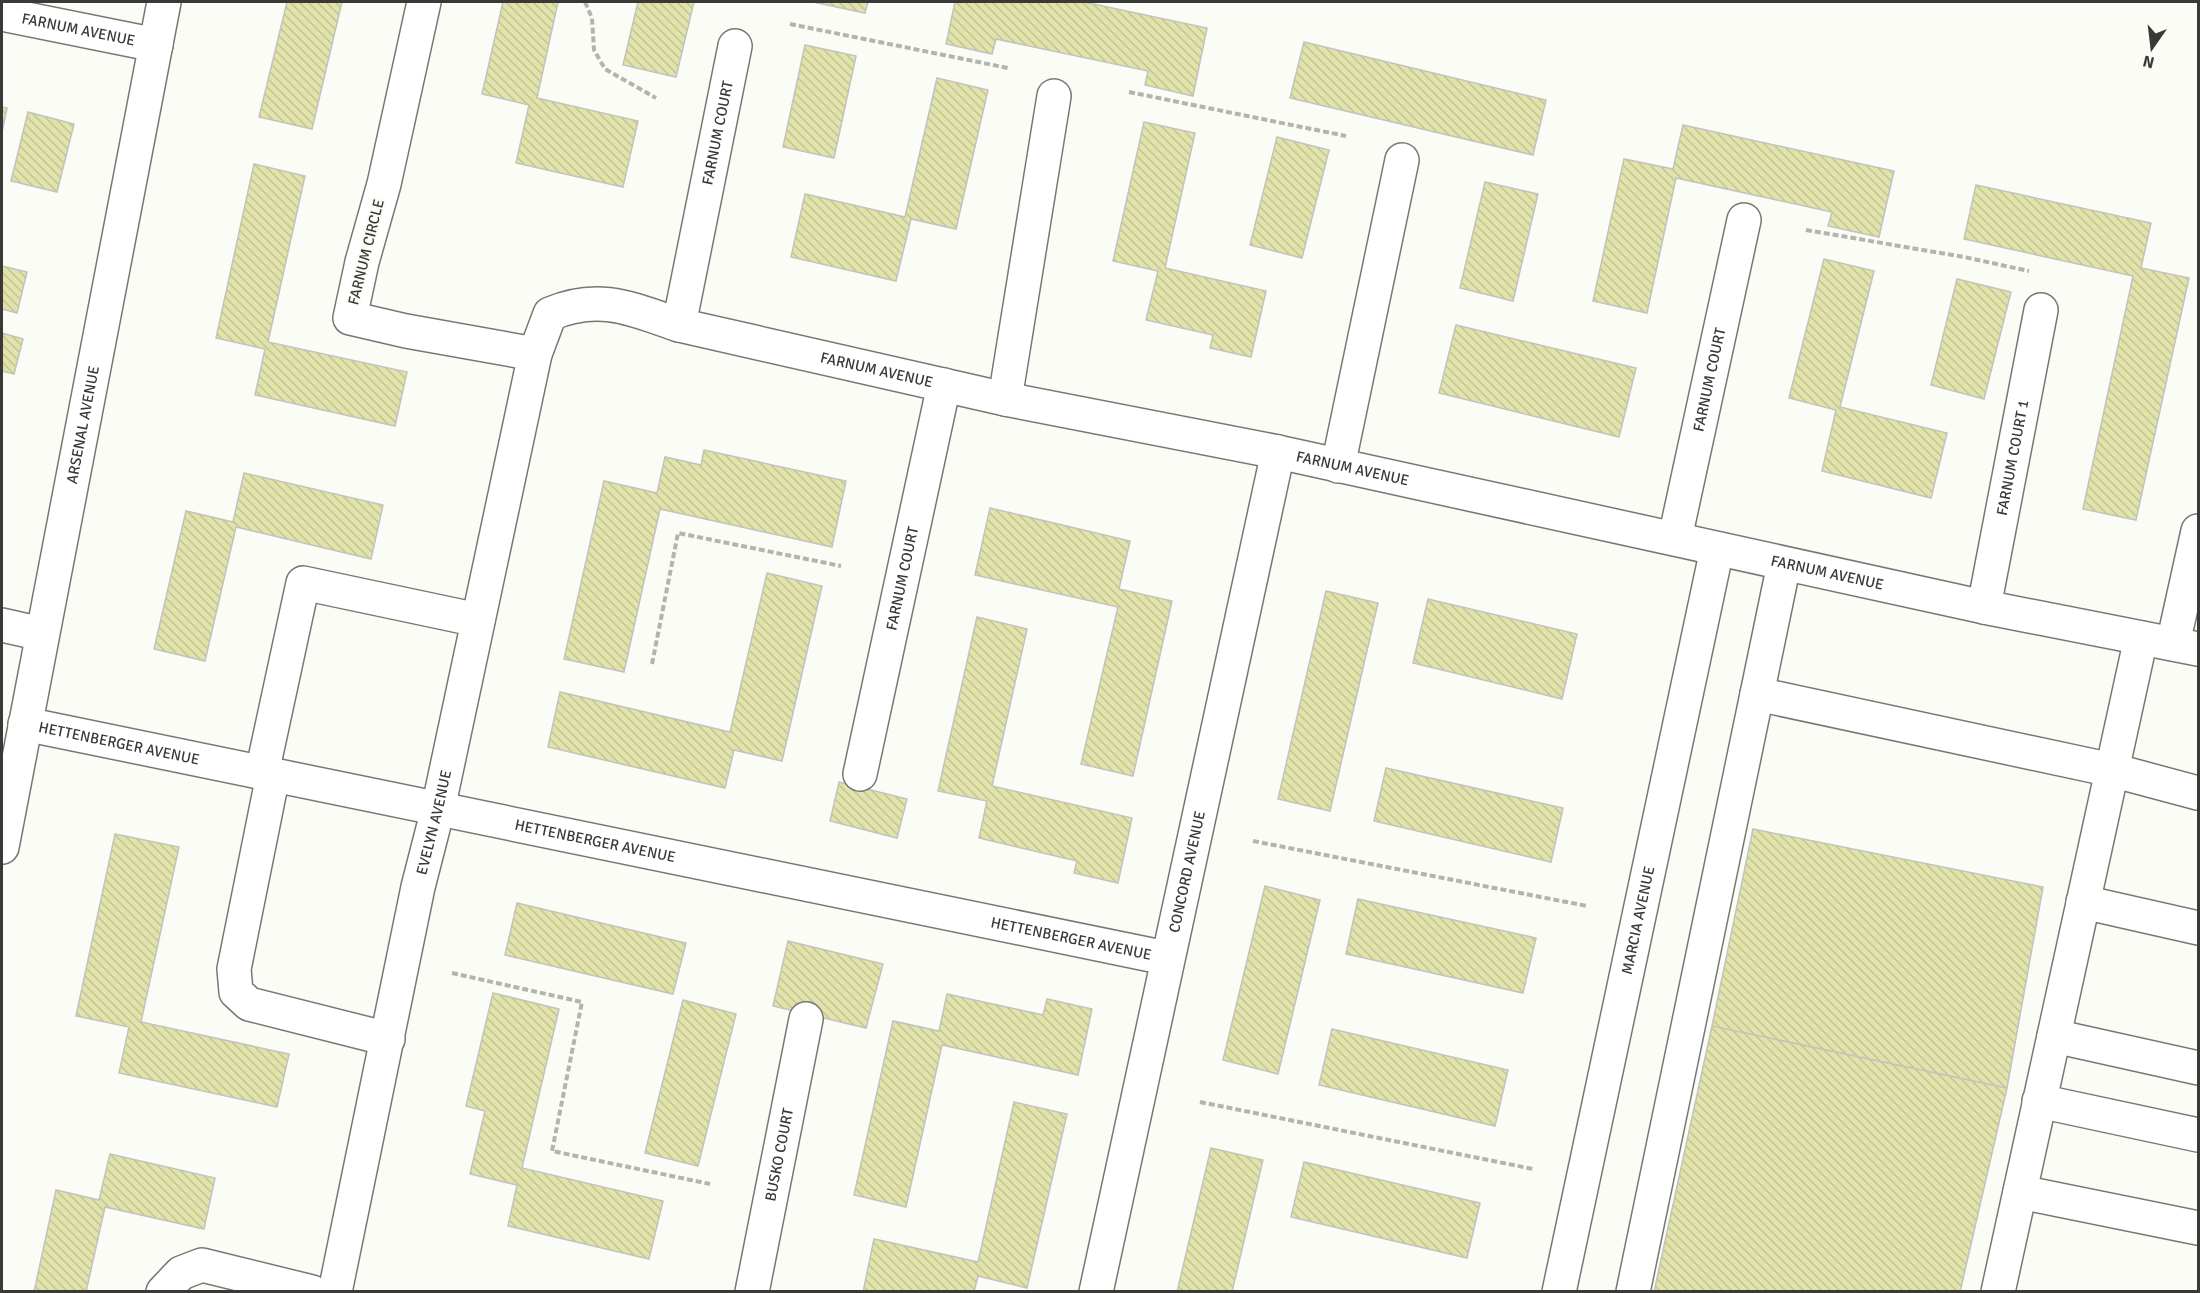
<svg xmlns="http://www.w3.org/2000/svg" width="2200" height="1293" font-family="Signika,sans-serif">
<style>
.building{fill:url(#building-back-hatch);stroke:#c3c3bd;stroke-width:1.5}
.lines{fill:none;stroke-linecap:round;stroke-linejoin:round}
.minor-casing{stroke:#787873;stroke-width:36}
.path{stroke:#b4b4af;stroke-width:4;stroke-dasharray:6 3;stroke-linecap:butt}
.minor{stroke:#fff;stroke-width:33}
.labels{text-anchor:middle;dominant-baseline:central;stroke-width:4.5;stroke-linejoin:round;paint-order:stroke}
.street-label{font-size:15px;fill:#393937;stroke:#fcfcf6}
</style>
<defs>
<pattern id="building-back-hatch" width="6" height="6" patternUnits="userSpaceOnUse" patternTransform="scale(1.5)"><rect width="6" height="6" fill="#e1e3ab"/><path d="M-1 5l2 2M0 0l6 6M5-1l2 2" fill="none" stroke="#c2c494"/></pattern>
</defs>
<rect width="100%" height="100%" fill="#fcfcf6"/>
<path class="building" d="M287,2H342L312,129L259,117Z
M503,2H558L537,98L638,121L623,187L516,163L529,105L482,94Z
M638,2H694L676,77L623,65Z
M813,2H868L865,13Z
M955,2H1084L1207,28L1193,96L1145,85L1148,71L996,39L992,54L946,44Z
M1304,42L1546,100L1533,155L1290,98Z
M805,45L856,56L834,158L783,147Z
M937,78L988,90L956,229L911,219L896,281L791,257L805,194L905,217Z
M2,107L7,108L2,132Z
M28,112L74,124L57,192L11,181Z
M1144,122L1195,133L1165,268L1266,291L1251,357L1210,348L1213,335L1146,320L1158,271L1113,261Z
M1683,125L1894,171L1879,237L1828,226L1832,212L1676,178L1647,313L1593,301L1624,159L1673,169Z
M1277,137L1329,150L1302,258L1250,245Z
M254,164L305,176L268,342L407,372L395,426L255,395L265,349L216,338Z
M1485,182L1538,194L1513,301L1460,288Z
M1976,185L2151,223L2141,268L2189,278L2136,520L2083,509L2133,276L1964,239Z
M1824,259L1874,271L1840,407L1947,433L1931,498L1822,471L1836,410L1789,398Z
M2,266L27,272L17,313L2,309Z
M1957,279L2011,292L1984,399L1931,385Z
M1456,325L1636,368L1619,437L1439,393Z
M2,333L23,339L14,374L2,371Z
M704,450L846,481L832,547L660,509L624,672L564,659L604,481L657,493L665,457L701,465Z
M244,473L383,505L371,559L236,527L205,661L154,649L186,511L233,522Z
M990,508L1130,541L1119,589L1172,601L1133,776L1081,764L1118,607L975,575Z
M767,573L822,586L782,761L734,750L725,788L548,747L560,692L730,732Z
M1326,591L1378,603L1330,811L1278,799Z
M1428,599L1577,634L1562,699L1413,663Z
M977,617L1027,629L992,786L1132,818L1118,883L1074,873L1077,861L979,838L987,801L938,791Z
M1386,768L1563,808L1551,862L1374,821Z
M839,782L907,799L897,838L830,821Z
M1753,829L2043,887L2007,1088L1712,1026Z
M115,834L179,847L141,1022L289,1054L277,1107L119,1073L129,1027L76,1016Z
M1265,886L1320,900L1278,1074L1223,1060Z
M1358,899L1536,938L1523,993L1346,954Z
M517,903L686,943L673,994L505,955Z
M788,941L883,964L866,1028L773,1006Z
M493,993L559,1009L522,1168L663,1201L649,1259L508,1226L517,1185L470,1174L485,1111L466,1106Z
M947,994L1043,1015L1047,999L1092,1009L1078,1075L942,1045L906,1207L854,1195L893,1021L939,1031Z
M683,1000L736,1014L698,1166L645,1153Z
M1712,1026L2007,1088L1960,1292H1654Z
M1332,1029L1508,1070L1495,1126L1319,1085Z
M1014,1102L1067,1114L1027,1288L978,1276L974,1292H863L874,1239L978,1262Z
M1211,1148L1263,1160L1232,1292H1177Z
M110,1154L215,1178L204,1229L105,1207L86,1292H34L56,1190L99,1200Z
M1304,1162L1480,1203L1467,1258L1291,1217Z"/>
<g class="lines">
<defs>
<g id="minor">
<path d="M424,2L384,184L362,262L350,318L406,331L535,354"/>
<path id="s1" d="M2,14L156,45"/>
<path id="s2" d="M679,325L735,46"/>
<path d="M1005,399L1054,96"/>
<path d="M1338,466L1402,160"/>
<path id="s3" d="M1675,538L1744,220"/>
<path id="s4" d="M1984,607L2041,310"/>
<path d="M2,625L42,634"/>
<path d="M2173,644L2198,531"/>
<path d="M1757,694L2112,770L2198,793"/>
<path id="s5" d="M25,724L1166,958"/>
<path d="M262,773L303,583L478,620"/>
<path id="s6" d="M860,774L944,385"/>
<path d="M273,775L234,969L236,992L249,1004L388,1039"/>
<path id="s7" d="M2,847L164,2"/>
<path d="M2083,902L2198,928"/>
<path d="M2054,1036L2198,1068"/>
<path d="M2039,1101L2198,1135"/>
<path d="M2020,1192L2198,1228"/>
<path d="M163,1292L181,1273L202,1265L312,1292"/>
<path id="s8" d="M335,1292L418,887L438,809L535,354L550,314C599,293 632,309 679,325L1005,399L1278,452L1984,607L2198,649"/>
<path id="s9" d="M752,1292L806,1019"/>
<path id="s10" d="M1096,1292L1278,452"/>
<path id="s11" d="M1559,1292L1717,549"/>
<path d="M1633,1292L1784,564"/>
<path d="M1998,1292L2141,638"/>
</g>
</defs>
<use href="#minor" class="minor-casing"/>
<path class="path" d="M585,2L592,18L594,50L605,69L656,98
M790,24L1008,68
M1129,92L1346,136
M1806,230L1964,257L2029,271
M652,664L678,533L841,566
M1253,841L1587,906
M452,973L582,1002L552,1151L710,1184
M1200,1102L1533,1169"/>
<use href="#minor" class="minor"/>
</g>
<g class="labels">
<g class="street-label">
<text stroke="none"><textPath href="#s1" startOffset="78">FARNUM AVENUE</textPath></text>
<text stroke="none"><textPath href="#s2" startOffset="196">FARNUM COURT</textPath></text>
<text transform="translate(366 252) rotate(-76)">FARNUM CIRCLE</text>
<text stroke="none"><textPath href="#s8" startOffset="1338">FARNUM AVENUE</textPath></text>
<text stroke="none"><textPath href="#s3" startOffset="162">FARNUM COURT</textPath></text>
<text stroke="none"><textPath href="#s7" startOffset="430">ARSENAL AVENUE</textPath></text>
<text stroke="none"><textPath href="#s4" startOffset="152">FARNUM COURT 1</textPath></text>
<text stroke="none"><textPath href="#s8" startOffset="1824">FARNUM AVENUE</textPath></text>
<text stroke="none"><textPath href="#s8" startOffset="2310">FARNUM AVENUE</textPath></text>
<text stroke="none"><textPath href="#s6" startOffset="200">FARNUM COURT</textPath></text>
<text stroke="none"><textPath href="#s5" startOffset="96">HETTENBERGER AVENUE</textPath></text>
<text stroke="none"><textPath href="#s8" startOffset="480">EVELYN AVENUE</textPath></text>
<text stroke="none"><textPath href="#s5" startOffset="582">HETTENBERGER AVENUE</textPath></text>
<text stroke="none"><textPath href="#s10" startOffset="430">CONCORD AVENUE</textPath></text>
<text stroke="none"><textPath href="#s11" startOffset="380">MARCIA AVENUE</textPath></text>
<text stroke="none"><textPath href="#s5" startOffset="1068">HETTENBERGER AVENUE</textPath></text>
<text stroke="none"><textPath href="#s9" startOffset="140">BUSKO COURT</textPath></text>
</g>
</g>
<rect width="2200" height="1293" fill="none" stroke="#393937" stroke-width="6"/>
<g transform="translate(2152 48) rotate(194)" stroke="#fcfcf6" stroke-width="4.5" paint-order="stroke">
<path d="M0-4.5L10 22L0 15L-10 22Z" fill="#393937"/>
<text y="-9" font-size="16" font-weight="bold" text-anchor="middle" fill="#393937">N</text>
</g>
</svg>
